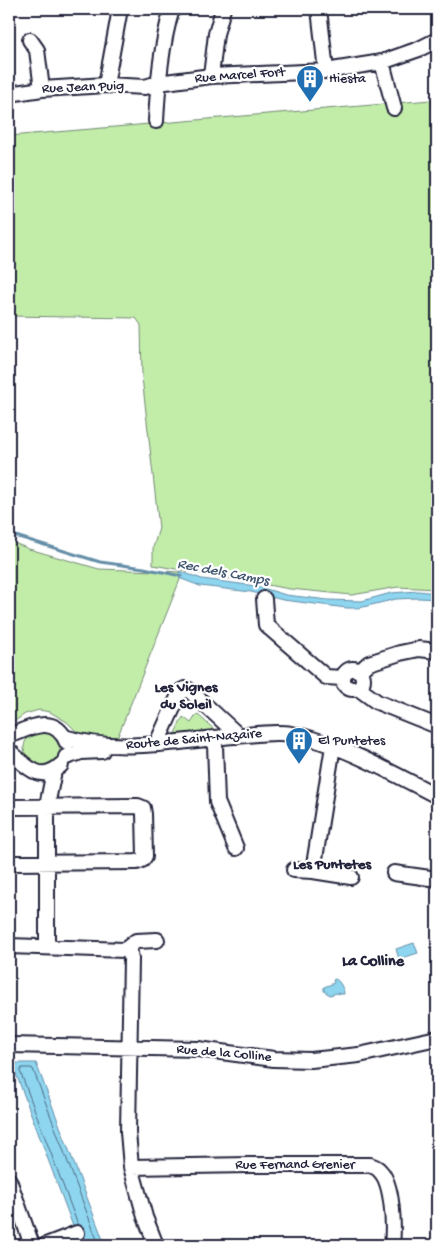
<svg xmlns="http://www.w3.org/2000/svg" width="446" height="1254" font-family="'Gochi Hand',sans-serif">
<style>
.green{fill:#c2eda9;stroke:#728872}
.water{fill:#8ed5ef;stroke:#638da7}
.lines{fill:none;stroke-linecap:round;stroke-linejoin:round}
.shore{stroke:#4d6a83;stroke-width:1}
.stream{stroke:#638da7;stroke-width:3}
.minor-casing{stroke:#22223b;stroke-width:18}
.minor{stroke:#fff;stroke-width:14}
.labels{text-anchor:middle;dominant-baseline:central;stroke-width:4.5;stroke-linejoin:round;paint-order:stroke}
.street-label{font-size:14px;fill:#22223b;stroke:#fff}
.poi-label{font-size:14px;fill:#22223b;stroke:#fff;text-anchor:start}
.water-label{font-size:15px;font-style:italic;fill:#425871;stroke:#fff}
.neighbourhood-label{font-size:15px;font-weight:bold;fill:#22223b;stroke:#fff}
.quarter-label{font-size:16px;font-weight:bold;fill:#22223b;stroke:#fff}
</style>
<rect width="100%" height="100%" fill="#fff"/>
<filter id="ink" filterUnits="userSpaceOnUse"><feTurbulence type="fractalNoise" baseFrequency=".02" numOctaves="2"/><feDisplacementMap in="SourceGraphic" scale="10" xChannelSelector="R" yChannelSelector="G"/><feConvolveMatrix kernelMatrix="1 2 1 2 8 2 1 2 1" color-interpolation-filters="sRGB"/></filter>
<g filter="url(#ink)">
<path class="green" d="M431,100L437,143V589L398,587L352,595L290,589L153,565V548L159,528L142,377L141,325L136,318L9,316V136Z
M9,541L29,549L99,569L183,572L116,741L80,735L67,722L50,712L39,710L25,714L9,725Z
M197,714L217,732L173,737L183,717L191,723Z
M24 748a18 18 0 1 1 36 0a18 18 0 1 1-36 0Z"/>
<path class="water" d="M179,571L202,579L256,586L286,595L328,600L362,601L391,593L418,591L437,593V599L419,598L396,599L359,608H347L283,600L251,592L200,586L179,578Z
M414,943L418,953L399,959L396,949Z
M335,979C339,980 344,989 344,994H341L337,993L330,995L324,991V987L334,983L333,980Z
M12,1063H36L105,1245H80Z"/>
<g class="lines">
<path class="shore" d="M78,1225L20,1071L22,1068H31L33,1069L99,1245"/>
<path class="stream" d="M9,534L100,562L144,568L181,576"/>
<defs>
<path id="minor" d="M319,9L326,71
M30,40L37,50L42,89
M382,62L394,108
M211,76L216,34L223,9
M106,85L120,9
M9,94L42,89L106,85L145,87L158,83L211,76L326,71L382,62L419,49L437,40
M156,121C158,84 161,45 172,9
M264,599L266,625L326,677L342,678
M343 679a10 10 0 1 1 20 0a10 10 0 1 1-20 0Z
M360,671L369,663L400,653L419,649L437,651
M358,688L377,702L437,726
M9,736C30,728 55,713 67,743
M64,737C118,754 178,741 234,736C251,735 274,731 291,734C338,742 394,774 437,796
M157,743L178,697L181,691L185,689L189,690L239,736
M215,744L217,802L236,848
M333,746L313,871L351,877
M9,751C25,764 39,785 61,765
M66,757L81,752L102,751
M9,807L138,806L143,808L144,814L145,856L142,860L137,862L9,863
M294,870L313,871
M394,873L437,879
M9,946L125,950L130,953L131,959L128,1132L131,1167L145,1217L156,1245
M47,947V806L54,771
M125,950L136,941L157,940
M9,1045L198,1049L274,1059L311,1060L359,1055L437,1038
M131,1167L249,1165H370C373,1166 378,1168 380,1171C393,1184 394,1227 392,1245
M9,1180L32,1245
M46,1245L77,1233"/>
</defs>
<use href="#minor" class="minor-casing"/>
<use href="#minor" class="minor"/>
</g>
</g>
<defs>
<symbol id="building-pin" viewBox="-11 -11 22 30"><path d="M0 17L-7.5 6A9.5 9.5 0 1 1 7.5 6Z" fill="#1f6fb2" stroke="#fff"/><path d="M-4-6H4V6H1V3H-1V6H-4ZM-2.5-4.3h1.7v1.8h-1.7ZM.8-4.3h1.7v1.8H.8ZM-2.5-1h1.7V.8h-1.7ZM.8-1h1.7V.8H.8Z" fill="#fff"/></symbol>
</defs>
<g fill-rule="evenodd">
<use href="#building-pin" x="294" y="63" width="32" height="43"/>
<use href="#building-pin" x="283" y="725" width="32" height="43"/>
</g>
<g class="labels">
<g class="street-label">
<text transform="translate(240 76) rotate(-4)">Rue Marcel Fort</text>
<text transform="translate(83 88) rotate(-2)">Rue Jean Puig</text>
<text transform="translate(194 740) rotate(-5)">Route de Saint-Nazaire</text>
<text transform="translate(224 1054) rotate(5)">Rue de la Colline</text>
<text x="295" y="1165">Rue Fernand Grenier</text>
</g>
<g class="poi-label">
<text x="329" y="79">Hiesta</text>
<text x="318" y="741">El Puntetes</text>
</g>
<g class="water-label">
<text transform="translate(223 573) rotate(11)">Rec dels Camps</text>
</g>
<g class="neighbourhood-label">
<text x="186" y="688">Les Vignes<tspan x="186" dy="17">du Soleil</tspan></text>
<text x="332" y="865">Les Puntetes</text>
</g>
<g class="quarter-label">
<text x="373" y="962">La Colline</text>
</g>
</g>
<rect width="446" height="1254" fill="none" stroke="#fff" stroke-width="30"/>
<rect x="15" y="15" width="416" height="1224" fill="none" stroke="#22223b" stroke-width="2" filter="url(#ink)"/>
</svg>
